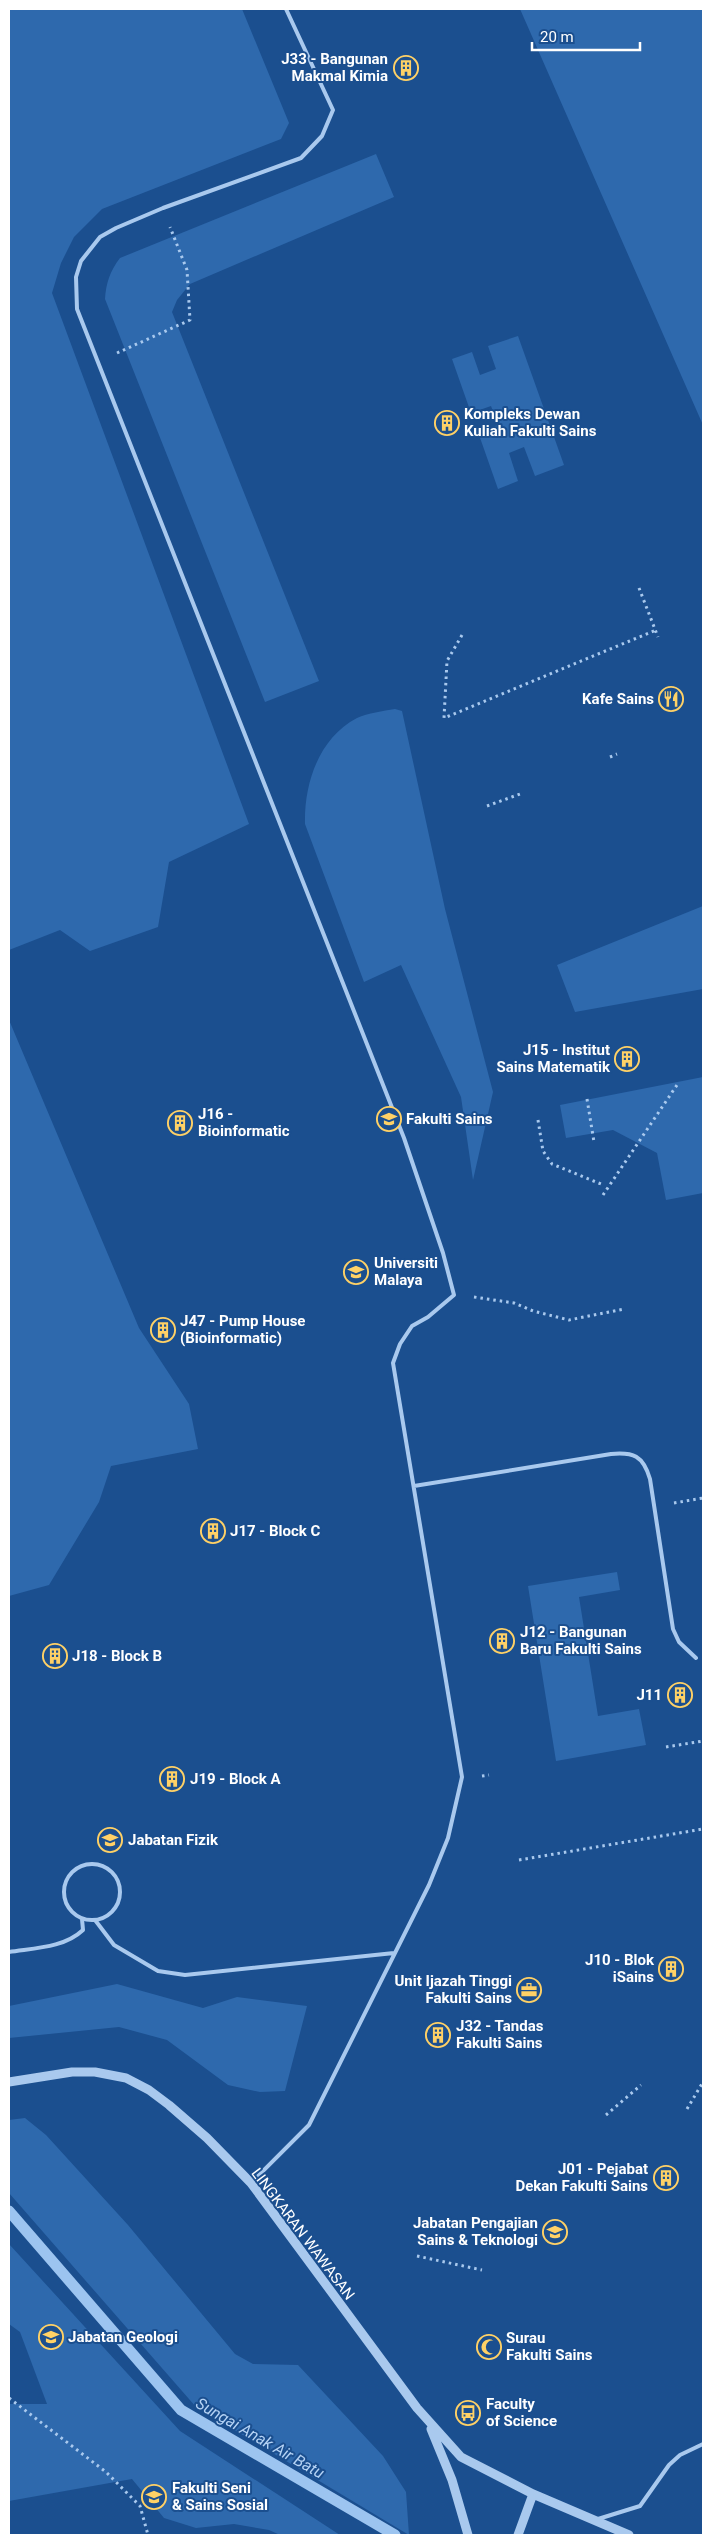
<svg xmlns="http://www.w3.org/2000/svg" width="712" height="2544" font-family="Roboto,sans-serif">
<style>
.green{fill:#2e69ad}
.lines{fill:none;stroke-linecap:round;stroke-linejoin:round}
.stream{stroke:#9cc4f0;stroke-width:11}
.path{stroke:#a9c9ee;stroke-width:3;stroke-dasharray:2.5 4;stroke-linecap:butt}
.service{stroke:#a9c9ee;stroke-width:4}
.tertiary{stroke:#a9c9ee;stroke-width:9}
.labels{text-anchor:middle;dominant-baseline:central;stroke-width:4;stroke-linejoin:round;paint-order:stroke}
.poi-label{font-size:15px;font-weight:bold;fill:#fff;stroke:#1b4f8f;text-anchor:start}
.street-label{font-size:15px;fill:#fff;stroke:#1b4f8f}
.water-label{font-size:16px;font-style:italic;fill:#b5d3f5;stroke:#1b4f8f}
</style>
<rect width="100%" height="100%" fill="#1b4f8f"/>
<path class="green" d="M9,9H242L289,123L281,139L102,209L74,237L61,263L52,293L249,824L169,862L158,927L90,951L60,930L9,950Z
M520,9H703V425Z
M376,154L394,197L190,284L177,300L172,312L319,681L265,702L105,299C106,283 110,271 120,258Z
M518,336L564,465L535,476L524,447L509,453L518,481L498,489L478,432L498,425L491,406L471,413L452,359L472,352L480,375L496,369L488,346Z
M395,709L402,711L445,909L493,1092L473,1180L461,1097L401,965L364,982L305,824C304,783 319,738 357,718C368,713 383,711 395,709Z
M703,906V989L575,1012L557,965Z
M9,1020L139,1328L189,1404L198,1449L111,1466L99,1502L49,1585L9,1596Z
M703,1077V1193L666,1200L657,1153L613,1130L566,1138L560,1105Z
M617,1572L620,1590L579,1597L598,1716L639,1709L646,1745L556,1761L528,1586Z
M117,1984L203,2008L237,1997L307,2006L285,2091L260,2092L228,2085L167,2040L119,2027L9,2038V2006Z
M25,2118L46,2135L128,2225L235,2354L253,2364L298,2365L383,2456L406,2492L409,2535L196,2407L9,2193V2120Z
M9,2244L180,2431L340,2535H280L269,2530L234,2524L196,2528L164,2518L132,2479L9,2501V2404H47L20,2332L9,2324Z"/>
<g class="lines">
<path class="stream" d="M9,2211L181,2410L395,2535"/>
<path class="path" d="M117,353L190,320L187,270L170,227
M639,588L658,637
M462,635L447,661L444,718L656,630
M610,757L617,754
M487,806L520,794
M587,1099L594,1142
M538,1120L543,1151L552,1164L601,1184
M603,1195L679,1082
M474,1297L514,1303L533,1311L569,1320L624,1309
M674,1503L703,1498
M666,1747L703,1741
M482,1776L489,1775
M519,1860L703,1829
M687,2109L703,2082
M606,2115L641,2085
M417,2256L482,2270
M9,2398L106,2472L140,2506L148,2535"/>
<path class="service" d="M414,1486L611,1454C633,1452 643,1455 650,1479L673,1629L679,1642L696,1658
M64 1892a28 28 0 1 1 56 0a28 28 0 1 1-56 0Z
M95,1920L114,1945L158,1971L185,1975L394,1953
M9,1952C34,1948 64,1948 83,1930L82,1919
M252,2182L309,2125L429,1885L448,1838L462,1777L393,1363L400,1344L412,1326L428,1317L454,1295L443,1253L404,1138L77,309L76,277L81,261L100,237L116,228L163,208L301,158L322,136L333,110L286,9
M598,2519L640,2506L669,2465L680,2455L703,2444"/>
<path class="tertiary" d="M9,2082L72,2072H95L126,2078L149,2090L169,2105L207,2138L251,2183L417,2408L461,2457L533,2494L629,2535
M431,2429L452,2480L468,2535
M518,2535L533,2494"/>
</g>
<defs>
<symbol id="building-ring" viewBox="-11 -11 22 22"><circle r="9.5" fill="#1b4f8f" stroke="#ffd166" stroke-width="1.5"/><path d="M-4-6H4V6H1V3H-1V6H-4ZM-2.5-4.3h1.7v1.8h-1.7ZM.8-4.3h1.7v1.8H.8ZM-2.5-1h1.7V.8h-1.7ZM.8-1h1.7V.8H.8Z" fill="#ffd166"/></symbol>
<symbol id="restaurant-ring" viewBox="-11 -11 22 22"><circle r="9.5" fill="#1b4f8f" stroke="#ffd166" stroke-width="1.5"/><path d="M-5-6h1v4h1v-4h1v4h1v-4h1v5L-1.5 .5V6h-2V.5L-5-1ZM5-6V6H3V1.5H1.5Q1.5-4 5-6Z" fill="#ffd166"/></symbol>
<symbol id="university-ring" viewBox="-11 -11 22 22"><circle r="9.5" fill="#1b4f8f" stroke="#ffd166" stroke-width="1.5"/><path d="M0-5L7-2L0 1L-7-2ZM-4 1L0 2.5L4 1V4Q0 6-4 4Z" fill="#ffd166"/></symbol>
<symbol id="office-ring" viewBox="-11 -11 22 22"><circle r="9.5" fill="#1b4f8f" stroke="#ffd166" stroke-width="1.5"/><path d="M-6-3h4V-5.5h4V-3h4V5H-6ZM-1-4.5V-3h2v-1.5ZM-6 0V1H6V0Z" fill="#ffd166"/></symbol>
<symbol id="mosque-ring" viewBox="-11 -11 22 22"><circle r="9.5" fill="#1b4f8f" stroke="#ffd166" stroke-width="1.5"/><path d="M3.5-4.9A6 6 0 1 0 3.5 4.9A5 5 0 1 1 3.5-4.9Z" fill="#ffd166"/></symbol>
<symbol id="bus-ring" viewBox="-11 -11 22 22"><circle r="9.5" fill="#1b4f8f" stroke="#ffd166" stroke-width="1.5"/><path d="M-5-6H5V4H4V6H2V4H-2V6H-4V4H-5ZM-3.5-4V0h7V-4ZM-3.5 1.2v1.5H-2V1.2ZM2 1.2v1.5H3.5V1.2Z" fill="#ffd166"/></symbol>
</defs>
<g fill-rule="evenodd">
<use href="#building-ring" x="392" y="54" width="28" height="28"/>
<use href="#building-ring" x="433" y="409" width="28" height="28"/>
<use href="#restaurant-ring" x="657" y="685" width="28" height="28"/>
<use href="#building-ring" x="613" y="1045" width="28" height="28"/>
<use href="#university-ring" x="375" y="1105" width="28" height="28"/>
<use href="#building-ring" x="166" y="1109" width="28" height="28"/>
<use href="#university-ring" x="342" y="1258" width="28" height="28"/>
<use href="#building-ring" x="149" y="1316" width="28" height="28"/>
<use href="#building-ring" x="199" y="1517" width="28" height="28"/>
<use href="#building-ring" x="488" y="1627" width="28" height="28"/>
<use href="#building-ring" x="41" y="1642" width="28" height="28"/>
<use href="#building-ring" x="666" y="1681" width="28" height="28"/>
<use href="#building-ring" x="158" y="1765" width="28" height="28"/>
<use href="#university-ring" x="96" y="1826" width="28" height="28"/>
<use href="#building-ring" x="657" y="1955" width="28" height="28"/>
<use href="#office-ring" x="515" y="1976" width="28" height="28"/>
<use href="#building-ring" x="424" y="2021" width="28" height="28"/>
<use href="#building-ring" x="652" y="2164" width="28" height="28"/>
<use href="#university-ring" x="541" y="2218" width="28" height="28"/>
<use href="#university-ring" x="37" y="2323" width="28" height="28"/>
<use href="#mosque-ring" x="475" y="2333" width="28" height="28"/>
<use href="#bus-ring" x="454" y="2399" width="28" height="28"/>
<use href="#university-ring" x="140" y="2483" width="28" height="28"/>
</g>
<g class="labels">
<g class="poi-label">
<text x="388" y="59" text-anchor="end">J33 - Bangunan<tspan x="388" dy="17">Makmal Kimia</tspan></text>
<text x="464" y="414">Kompleks Dewan<tspan x="464" dy="17">Kuliah Fakulti Sains</tspan></text>
<text x="654" y="699" text-anchor="end">Kafe Sains</text>
<text x="610" y="1050" text-anchor="end">J15 - Institut<tspan x="610" dy="17">Sains Matematik</tspan></text>
<text x="198" y="1114">J16 -<tspan x="198" dy="17">Bioinformatic</tspan></text>
<text x="406" y="1119">Fakulti Sains</text>
<text x="374" y="1263">Universiti<tspan x="374" dy="17">Malaya</tspan></text>
<text x="180" y="1321">J47 - Pump House<tspan x="180" dy="17">(Bioinformatic)</tspan></text>
<text x="230" y="1531">J17 - Block C</text>
<text x="520" y="1632">J12 - Bangunan<tspan x="520" dy="17">Baru Fakulti Sains</tspan></text>
<text x="72" y="1656">J18 - Block B</text>
<text x="662" y="1695" text-anchor="end">J11</text>
<text x="190" y="1779">J19 - Block A</text>
<text x="128" y="1840">Jabatan Fizik</text>
<text x="654" y="1960" text-anchor="end">J10 - Blok<tspan x="654" dy="17">iSains</tspan></text>
<text x="512" y="1981" text-anchor="end">Unit Ijazah Tinggi<tspan x="512" dy="17">Fakulti Sains</tspan></text>
<text x="456" y="2026">J32 - Tandas<tspan x="456" dy="17">Fakulti Sains</tspan></text>
<text x="648" y="2169" text-anchor="end">J01 - Pejabat<tspan x="648" dy="17">Dekan Fakulti Sains</tspan></text>
<text x="538" y="2223" text-anchor="end">Jabatan Pengajian<tspan x="538" dy="17">Sains &amp; Teknologi</tspan></text>
<text x="68" y="2337">Jabatan Geologi</text>
<text x="506" y="2338">Surau<tspan x="506" dy="17">Fakulti Sains</tspan></text>
<text x="486" y="2404">Faculty<tspan x="486" dy="17">of Science</tspan></text>
<text x="172" y="2488">Fakulti Seni<tspan x="172" dy="17">&amp; Sains Sosial</tspan></text>
</g>
<g class="street-label">
<text transform="translate(303 2234) rotate(53)">LINGKARAN WAWASAN</text>
</g>
<g class="water-label">
<text transform="translate(260 2438) rotate(30)">Sungai Anak Air Batu</text>
</g>
</g>
<rect width="712" height="2544" fill="none" stroke="#ffffff" stroke-width="20"/>
<path d="M532 42v8h108v-8" fill="none" stroke="#ffffff" stroke-width="2.5"/>
<text x="540" y="42" font-size="15" fill="#ffffff" stroke="#1b4f8f" stroke-width="4" paint-order="stroke">20 m</text>
</svg>
